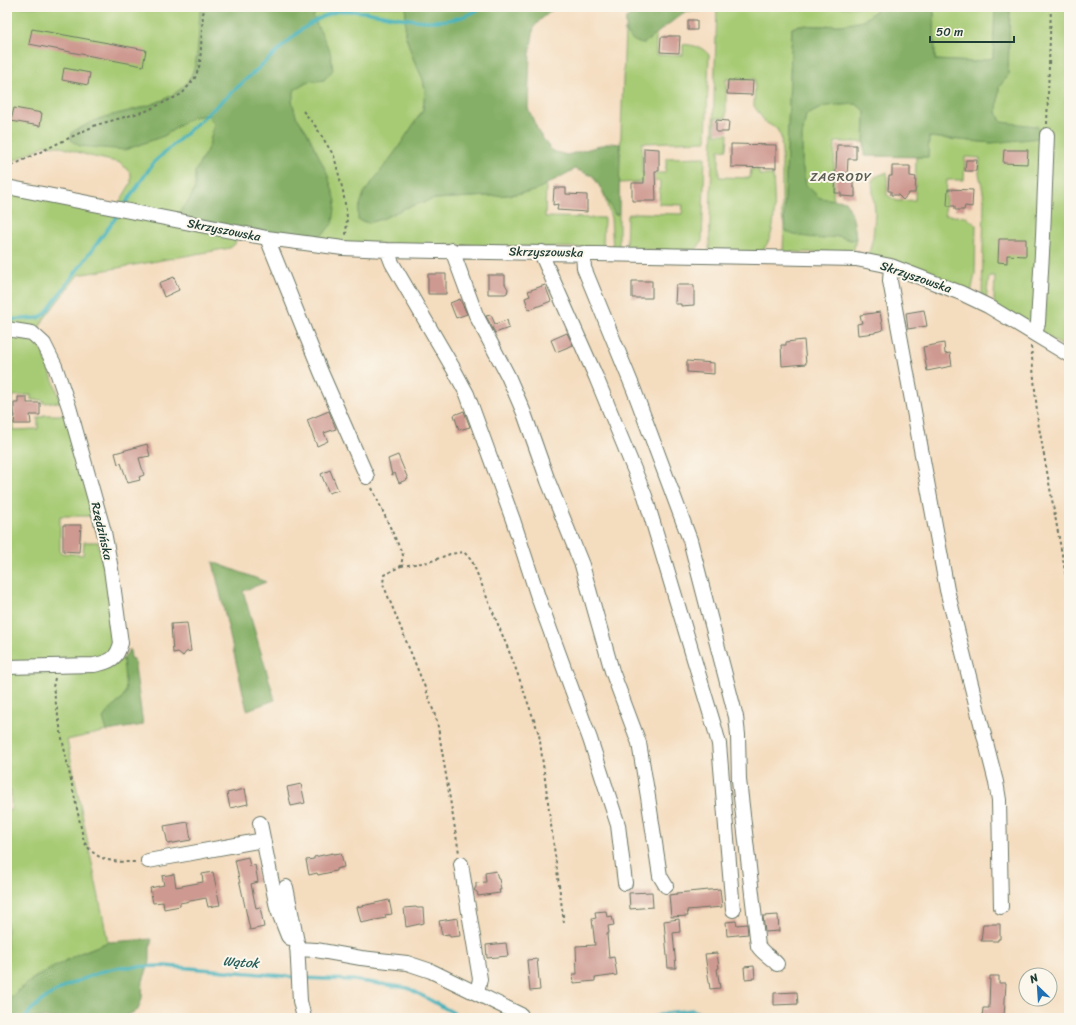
<svg xmlns="http://www.w3.org/2000/svg" width="1076" height="1025" font-family="Sriracha,sans-serif">
<style>
.green{fill:#a7cb74;stroke:#638454}
.forest{fill:#85af66;stroke:#52764d}
.lines{fill:none;stroke-linecap:round;stroke-linejoin:round}
.stream{stroke:#41b1bb;stroke-width:3.5}
.building{fill:#ce9990}
.minor-casing{stroke:#6a7564;stroke-width:16}
.path{stroke:#6a7564;stroke-width:2;stroke-dasharray:3 3;stroke-linecap:butt}
.minor{stroke:#fff;stroke-width:14}
.labels{text-anchor:middle;dominant-baseline:central;stroke-width:4;stroke-linejoin:round;paint-order:stroke}
.street-label{font-size:12px;fill:#1f3d34;stroke:#fbf7ec}
.neighbourhood-label{font-size:13px;letter-spacing:1px;fill:#5c5d54;stroke:#fbf7ec}
.water-label{font-size:13px;font-style:italic;fill:#29605c;stroke:#fbf7ec}
</style>
<rect width="100%" height="100%" fill="#fbf7ec"/>
<filter id="ink" filterUnits="userSpaceOnUse"><feTurbulence type="fractalNoise" baseFrequency=".025" numOctaves="2"/><feDisplacementMap in="SourceGraphic" scale="8" xChannelSelector="R" yChannelSelector="G"/><feConvolveMatrix kernelMatrix="1 2 1 2 8 2 1 2 1" color-interpolation-filters="sRGB"/></filter>
<filter id="wash" filterUnits="userSpaceOnUse"><feTurbulence type="fractalNoise" baseFrequency=".012" numOctaves="4" result="noise"/><feDisplacementMap in="SourceGraphic" scale="16" xChannelSelector="R" yChannelSelector="G"/><feGaussianBlur stdDeviation="0.9" result="paint"/><feColorMatrix in="noise" values="0 0 0 0 0 0 0 0 0 0 0 0 0 0 0 0 0 1.4 0 .05"/><feComposite in="paint" operator="in"/></filter>
<g filter="url(#wash)">
<rect width="100%" height="100%" fill="#f4dcbe"/>
<path class="green" d="M7,7H201C197,29 201,56 191,76C177,105 126,110 99,119C90,123 81,128 72,133L71,140L164,136L192,117L208,114L214,124L209,146L195,172V188L189,201L181,209L186,218L119,203L131,183V174L121,163L90,156L58,146L46,145L7,164Z
M343,7H406L405,34L413,58L423,79L425,91L423,110L398,148L358,220L369,223L384,218L405,208L434,199L508,195L534,191L546,184L545,217L604,218L603,248L353,244L311,240L307,132L296,116L292,101L295,89L306,82L324,80L329,51L313,17L317,11Z
M717,7H880L863,21L842,25L819,26L800,25L792,28L784,224L823,239L838,236L851,240L856,239L853,253L783,252L784,224L782,217V154L781,137L777,129L765,122L754,106L755,79H726V118H715V134H728L727,149L719,150V177L750,178L751,169L759,170V175H773C774,198 779,234 761,252L709,251Z
M932,7H995L993,58L974,62L935,60L934,13Z
M1010,7H1069V350L1042,333L1034,322L1029,325L995,305L994,299L995,276H989L986,301L982,299L984,199L982,186L979,174L980,158L965,157L964,180H947L945,215L966,217L976,225L975,274L971,293L868,257L873,237L875,213L872,181L875,177L887,172V195L897,201L915,200L916,157H928L929,137L992,143L1015,124L1001,122L997,112L999,87L1008,75Z
M625,29L629,37L643,44L656,34V55H683V44C695,46 702,46 709,55L706,141L642,143V173H665L667,158L705,157L702,241L695,251L626,249L627,215L635,213L682,214L683,205L659,204L660,181L619,183Z
M856,104L865,111L864,142H835L833,200L820,198L806,186L802,164V136L806,115L825,106Z
M7,192L235,237L236,240L235,244L230,248L78,275L44,319L38,330L7,326Z
M603,192L615,215L619,213V249H613L611,218Z
M7,331L22,334L41,347L61,402L43,403V400H31V395L12,396L13,430L38,429V417H43V415H66L95,516H60V553L83,555L84,542H98L102,564L107,567L116,643L107,658L7,664Z
M123,658C124,665 127,687 125,692C120,708 100,708 107,731L67,740L108,942L78,954L34,978L7,1000V810H11V791H7V670L113,665Z"/>
<path class="forest" d="M201,7H343L317,11L313,17L330,51L333,70L324,80L306,82L295,89L292,101L296,116L307,132L327,173L336,201L333,223L323,234L311,240L186,218L181,214V209L189,201L195,188V172L209,146L214,124L208,115L192,117L164,136L125,150L80,146L71,140L72,132C81,128 90,122 99,119C126,110 177,105 191,76C201,56 197,29 201,7Z
M406,7H556L540,20L534,27L530,53L528,108L539,133L552,151L567,155L610,143L620,144L619,213L615,215L603,192L593,176L575,169L534,191L508,195L434,199L405,208L384,218L369,223L358,220V211L364,193L398,148L423,110L425,91L423,79L413,58L405,34Z
M641,7H717V8L683,13L643,44C628,41 625,32 626,18Z
M880,7H932L934,13L935,60L974,62L993,58L995,7H1010L1008,75L999,87L997,112L1001,122L1037,126L1040,133V138L992,143L929,137L928,157L864,156L865,111L856,104L826,106L806,115L802,136V164L806,185L820,198L845,201C853,213 855,225 856,239L851,240L838,236L823,239L807,237L794,235L787,232L784,224L792,28L800,25L819,26L842,25L863,21Z
M213,562L266,582L243,591L275,700L247,710Z
M130,649L131,658L134,659L143,725L107,731L103,718L109,710L119,702L126,692L123,658Z
M152,939L150,948V961L143,981L142,998L138,1010L122,1018H7V1000L34,978L78,954L108,942Z"/>
<g class="lines">
<path class="stream" d="M124,206L154,162L162,155L301,30C313,22 325,14 339,11C351,10 365,12 376,14C403,18 432,25 458,18C467,16 476,11 484,7
M7,320L38,318L45,314L120,212
M302,978L353,980L408,988L463,1018
M25,1018L32,1009L48,996L66,986L103,971L121,967L165,966L296,977
M652,1018L666,1013L693,1010L709,1018"/>
</g>
<g id="blocks">
<path class="building" d="M688,20H697V30H688Z
M32,29L146,50L143,66L29,44Z
M668,36H680L679,53L660,52L661,37H667Z
M64,68L90,73L88,85L62,80Z
M728,80L753,81L752,95L727,94Z
M14,108L42,113L40,126L11,121Z
M716,120L729,121L728,132H716Z
M731,144L776,145V168L731,167Z
M837,145H856V159H848L847,177L853,178V187L855,188V197L841,196V193H835Z
M644,148L659,149V171H655L656,201H632V183H644Z
M1004,150H1028L1027,164L1003,163Z
M966,160H977L976,171H965Z
M892,166H910V176L916,177L915,193H909L903,200L898,195H891V191H888L889,176H892Z
M554,188H566V194L587,195V212L557,210L558,204L553,205Z
M948,189L973,190L972,207L965,206L964,210H955V206H947Z
M999,239H1026V256L1007,255V263L998,262Z
M428,274H446V294H428Z
M488,275H505V284L508,289L507,293L505,294H488Z
M174,277L179,290L164,297L159,283Z
M632,281H652V298H632Z
M545,285L551,301L529,310L525,298L530,296L528,291Z
M676,285H694V305L681,306V304H675Z
M460,299L467,314L456,318L450,303Z
M924,310L927,326L908,329L906,313Z
M880,312L883,330L875,332V333L858,335L857,324L862,323L860,315Z
M491,315L495,324L507,320L509,328L495,333L486,316Z
M567,333L573,345L556,352L551,340Z
M804,340L806,364L782,366L781,345H786V342Z
M944,343L945,354L950,353L952,366L927,371L923,347Z
M687,361L714,363V374L687,372Z
M18,397H27V403H40V415H30L31,424H14L15,415H14V403H18Z
M329,411L336,429L324,433L328,441L317,446L307,420Z
M464,411L470,427L459,430L454,415Z
M147,444L150,456L139,458L144,475L139,477L140,480L128,483L121,463L118,464L115,453Z
M398,455L408,479L399,483L395,473L392,475L388,459Z
M330,470L338,490L329,493L321,474Z
M63,525H81L79,552L63,551Z
M187,623L191,651L186,652L183,656L178,652L173,653L171,624Z
M301,784L305,803L291,806L287,787Z
M245,789L248,804L230,808L227,793Z
M188,822L191,840L168,844L164,826Z
M333,853V854L341,853L344,867L336,869V871L318,875L317,873L309,875L306,860L314,859V857Z
M248,857L250,866L255,865L258,882L251,884L256,908L260,907L264,927L250,930L235,860Z
M496,871L498,879H499L501,890H499L500,893L478,896L477,892L474,890L476,887V883L486,882L485,873Z
M213,872L220,905L208,907L206,898L180,903V906L164,909L163,902L153,903L150,888L164,885L162,876L174,874L176,887L203,882L202,874Z
M720,889L722,907L687,910L688,916L671,917L669,895L677,894V893Z
M652,892L653,907L630,909L629,893Z
M389,900L392,914L385,915L386,918L361,923L357,907Z
M416,907L417,908H423L424,923L406,927L404,908Z
M606,911L607,917L612,916L614,925L608,926L609,933L607,934L609,958L614,957L617,975L595,978V981L574,983L573,974H577L576,946L595,945L592,919L596,918L595,912Z
M778,915L779,931L765,932L763,916Z
M458,918L460,936L450,937L449,934L442,935L439,921Z
M679,919L680,932L673,933L676,968H668L664,921Z
M736,921L737,925L747,924L748,934L727,936L726,922Z
M983,924H1000V939H998V941H981Z
M506,943L508,956L487,958L486,945Z
M717,953L719,968L717,969L720,988L710,989L705,954Z
M537,959L540,990L530,991L527,960Z
M754,966L755,978L745,979L744,967Z
M990,976H999V983H1006L1004,1018H982L983,1008H989Z
M797,992L798,1004L774,1005V993Z"/>
</g>
</g>
<g filter="url(#ink)">
<use href="#blocks" fill-opacity="0" stroke="#6a7564" stroke-width="1"/>
<g class="lines">
<defs>
<path id="minor" d="M7,187L267,238L343,248L387,250L856,259L891,266L961,293L988,306L1069,355
M267,238L321,372L367,477
M387,250L392,263L453,368L467,394L513,520L538,597L590,739L618,825L625,883
M452,250L476,315L508,376L524,413L548,481L582,565L612,671L639,743L648,797L660,876L666,886
M542,252L544,260L596,377L645,496L715,729L719,744L733,910
M583,253L584,268L634,390L690,540L736,717L738,735L739,780L758,946C763,954 771,957 777,964
M891,266L890,281L947,590L996,782L999,800L1001,907
M7,329L32,333L44,344L55,366L69,407L104,532L111,569L121,643C117,659 110,662 94,665L7,667
M1035,334L1038,323L1043,236L1047,135
M260,823L277,908L288,936L290,938
M148,861L263,840
M461,864L480,979L477,993
M286,887L297,942L300,1001L304,1018
M297,949L316,950L361,958L407,963L431,971L521,1015"/>
</defs>
<use href="#minor" class="minor-casing"/>
<path class="path" d="M303,111L316,127L334,156L343,191L347,217L346,237
M1047,124L1051,7
M7,168L96,125L146,111L182,94L195,78L200,64L203,14L205,7
M1031,346L1038,422L1069,593
M372,488L403,555L401,566L384,575L383,584L426,690L437,721L459,853
M401,566L429,562L450,554L464,552L472,561L513,661L539,734L564,923
M55,678L53,687L62,738L84,842C97,862 114,862 135,862"/>
<use href="#minor" class="minor"/>
</g>
</g>
<g class="labels">
<g class="street-label">
<text transform="translate(224 230) rotate(11)">Skrzyszowska</text>
<text transform="translate(546 252) rotate(1)">Skrzyszowska</text>
<text transform="translate(916 277) rotate(19)">Skrzyszowska</text>
<text transform="translate(102 531) rotate(77)">Rzędzińska</text>
</g>
<g class="neighbourhood-label">
<text x="841" y="176">ZAGRODY</text>
</g>
<g class="water-label">
<text transform="translate(241 962) rotate(4)">Wątok</text>
</g>
</g>
<rect width="1076" height="1025" fill="none" stroke="#fbf7ec" stroke-width="24"/>
<g transform="translate(1038 987) rotate(335)"><circle r="19" fill="#fbf7ec" stroke="#a3ada2"/>
<path d="M0-3L7 15L0 10L-7 15Z" fill="#1f6fb2"/>
<text y="-6" font-size="11" font-weight="bold" text-anchor="middle" fill="#1f3d34">N</text>
</g>
<path d="M930 36v6h84v-6" fill="none" stroke="#1f3d34" stroke-width="2"/>
<text x="936" y="36" font-size="12" fill="#1f3d34" stroke="#fbf7ec" stroke-width="3" paint-order="stroke">50 m</text>
</svg>
